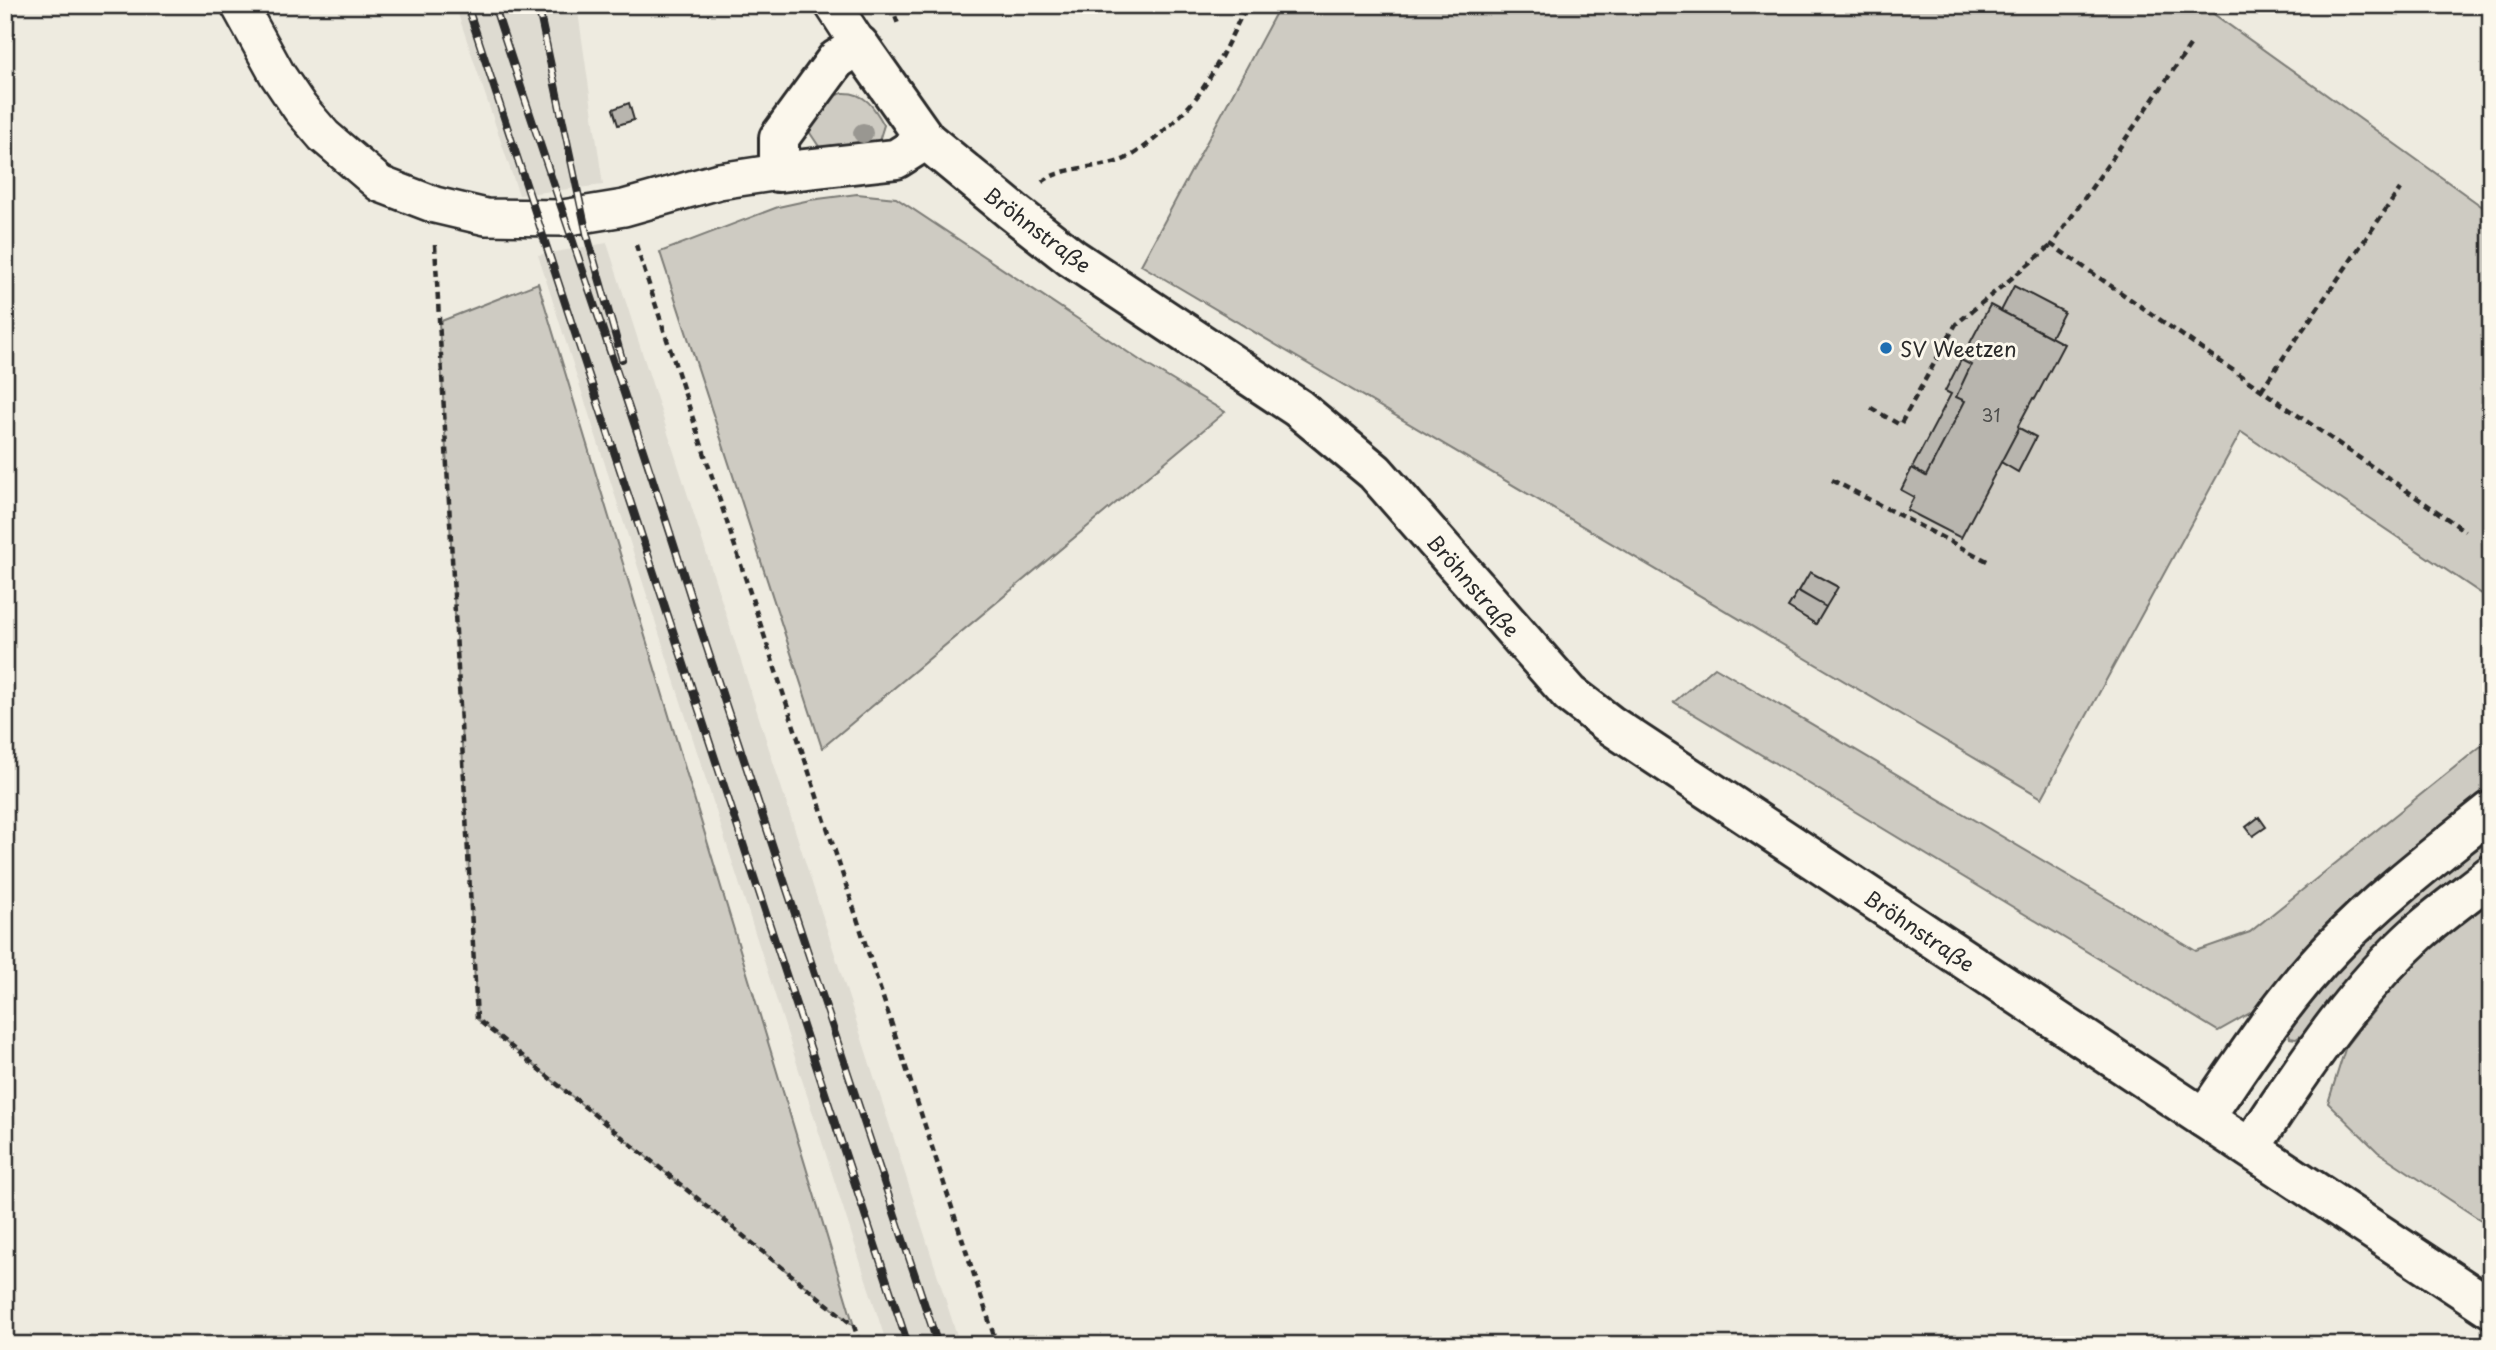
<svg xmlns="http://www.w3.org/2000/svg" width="2496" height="1350" font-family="'Playpen Sans',sans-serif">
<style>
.built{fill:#dedbd1}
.green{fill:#cecbc2;stroke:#7c7b76;stroke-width:2}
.building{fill:#b8b5ae;stroke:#2b2b2b;stroke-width:2}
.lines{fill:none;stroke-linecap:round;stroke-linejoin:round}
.minor-casing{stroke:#2b2b2b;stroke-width:40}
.tertiary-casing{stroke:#2b2b2b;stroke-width:44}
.trunk-casing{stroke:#2b2b2b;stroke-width:44}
.path{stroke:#2b2b2b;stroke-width:4.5;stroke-dasharray:7 5;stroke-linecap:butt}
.minor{stroke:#fbf7ec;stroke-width:35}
.tertiary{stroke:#fbf7ec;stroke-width:38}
.trunk{stroke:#fbf7ec;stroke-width:38}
.rail-casing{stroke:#2b2b2b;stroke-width:8}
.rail{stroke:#fbf7ec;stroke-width:5;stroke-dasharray:16;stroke-linecap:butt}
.tree{fill:#999791}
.poi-dot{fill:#1f6fb2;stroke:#fbf7ec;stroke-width:2.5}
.labels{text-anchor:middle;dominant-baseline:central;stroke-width:6;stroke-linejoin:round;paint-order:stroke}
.number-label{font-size:18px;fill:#4e4e4c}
.street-label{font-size:21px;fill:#2b2b2b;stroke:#fbf7ec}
.poi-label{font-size:21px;fill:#2b2b2b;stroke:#fbf7ec;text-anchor:start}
</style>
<rect width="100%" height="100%" fill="#eeebe0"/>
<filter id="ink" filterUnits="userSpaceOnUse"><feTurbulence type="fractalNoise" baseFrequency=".0143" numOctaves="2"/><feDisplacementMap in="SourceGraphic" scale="14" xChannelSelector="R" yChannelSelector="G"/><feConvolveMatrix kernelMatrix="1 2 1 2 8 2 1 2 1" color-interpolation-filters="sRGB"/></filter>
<g filter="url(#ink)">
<path class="built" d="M455,5H577L603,185L519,195Z
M607,243L960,1345H887L538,255Z"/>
<path class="green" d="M1280,5H2218L2211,12L2491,213V600L2241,432L2042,798L1141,265Z
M843,93C865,92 874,107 884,125L879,141L873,146L820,148L810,133L809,125L833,96Z
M857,194L896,198L1144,363L1225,412L822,748L660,252L778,207L810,200Z
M538,283L854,1326L477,1019L439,322Z
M1715,667L2196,951L2250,932L2491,738V789L2375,883L2259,1008L2218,1031L1674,702Z
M2491,839V856C2443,892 2399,928 2357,971C2336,992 2321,1023 2296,1039L2290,1038L2288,1030L2349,958L2423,889Z
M2491,898V1227L2378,1152L2328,1103L2346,1046L2392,988L2444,936Z"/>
<path class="building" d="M629,103L634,120L618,125L613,109Z
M2014,286L2064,312L2051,337L2001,311Z
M1990,305L2064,344L2035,399L2033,398L2018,426L2019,428L1961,538L1907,510L1914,497L1901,490L1912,468L1926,476L1965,401L1956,397L1971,365L1961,360Z
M1961,360L1971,365L1956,397L1965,401L1926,476L1912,468L1951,394L1945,391Z
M2019,428L2036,437L2018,472L2001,462Z
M1810,572L1838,587L1826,607L1799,591Z
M1798,591L1826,607L1816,624L1788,607Z
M2259,817L2266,827L2253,836L2246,827Z"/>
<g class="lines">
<defs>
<path id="minor" d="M239,5L277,74L300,108L324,136L380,184L435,205L486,217L563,218L624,208L719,181L779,172
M833,5L859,45"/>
<path id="tertiary" d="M926,140L896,159L779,172V138L836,60L859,45L926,140L1012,211L1072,258L1298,408L1375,472L1570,694L1609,724L2491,1308"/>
<path id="trunk" d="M2204,1118C2245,1059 2283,998 2333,947C2381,897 2436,855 2491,811
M2250,1148C2301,1072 2350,994 2419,932C2442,912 2467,894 2491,875"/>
</defs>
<use href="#minor" class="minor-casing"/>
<use href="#tertiary" class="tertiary-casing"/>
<use href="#trunk" class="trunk-casing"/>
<path class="path" d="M891,5L898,24
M2190,46L2052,245L2465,531
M1042,182C1066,164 1100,170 1125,159C1147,149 1187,112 1201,91C1219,65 1232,33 1247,5
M435,245L477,1019L854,1326L860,1345
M636,245L997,1345
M2261,390L2400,189
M1871,408L1900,425L1956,324L2052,245
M1832,480L1991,563"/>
<use href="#minor" class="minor"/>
<use href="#tertiary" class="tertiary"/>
<use href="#trunk" class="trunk"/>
<defs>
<path id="rail" d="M467,5L908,1345
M494,5C561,212 635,417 699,624L938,1345
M538,5L587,235L622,359"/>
</defs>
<use href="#rail" class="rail-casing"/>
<use href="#rail" class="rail"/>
</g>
<circle class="tree" cx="863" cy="133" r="10"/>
</g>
<circle class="poi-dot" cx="1886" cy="348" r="7"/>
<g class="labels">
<g class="number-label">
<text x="1991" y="414">31</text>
</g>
<g class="street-label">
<text transform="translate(1038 229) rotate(37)">Bröhnstraße</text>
<text transform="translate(1474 585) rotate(49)">Bröhnstraße</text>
<text transform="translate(1920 930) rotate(34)">Bröhnstraße</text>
</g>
<g class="poi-label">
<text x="1900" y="348">SV Weetzen</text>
</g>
</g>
<rect width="2496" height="1350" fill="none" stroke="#fbf7ec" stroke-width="28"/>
<rect x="14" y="14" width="2468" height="1322" fill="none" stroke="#2b2b2b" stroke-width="2.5" filter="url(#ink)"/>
</svg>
